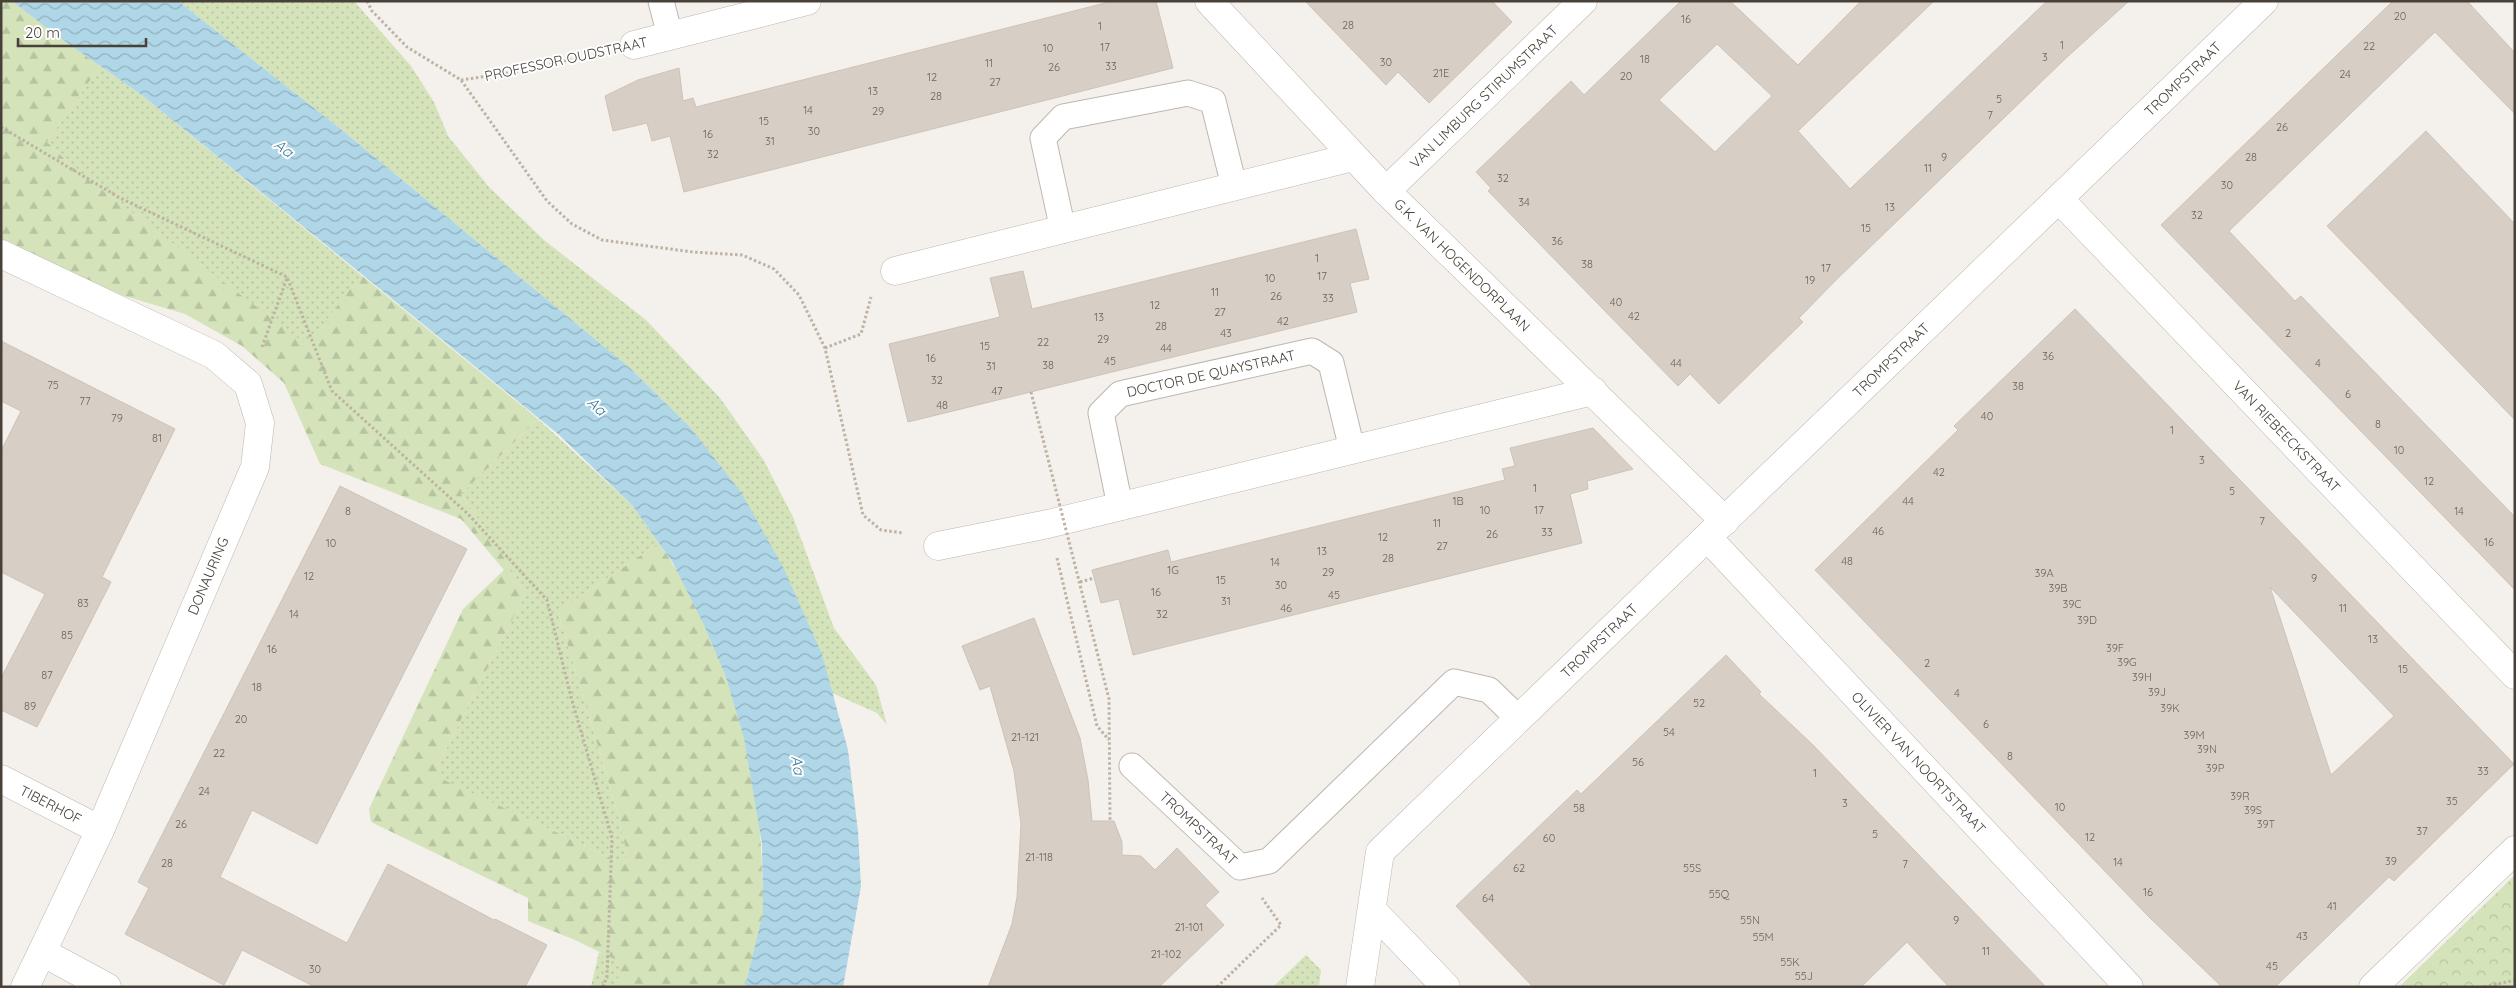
<svg xmlns="http://www.w3.org/2000/svg" width="2516" height="988" font-family="Quicksand,sans-serif">
<style>
.grass{fill:url(#grass-dots)}
.forest{fill:url(#forest-firs)}
.park{fill:url(#park-crowns)}
.water{fill:url(#water-waves)}
.building{fill:#d7cec5;stroke:#cec2b6;fill-rule:evenodd}
.lines{fill:none;stroke-linecap:round;stroke-linejoin:round}
.service-casing{stroke:#beb7af;stroke-width:27}
.minor-casing{stroke:#beb7af;stroke-width:29}
.tertiary-casing{stroke:#beb7af;stroke-width:29}
.path{stroke:#beb2a2;stroke-width:3;stroke-dasharray:2.5 2.5;stroke-linecap:butt}
.service{stroke:#fff;stroke-width:25}
.minor{stroke:#fff;stroke-width:28}
.tertiary{stroke:#fff;stroke-width:28}
.path-bridge{stroke:#beb2a2;stroke-width:3;stroke-dasharray:2.5 2.5;stroke-linecap:butt}
.labels{text-anchor:middle;dominant-baseline:central;stroke-width:4;stroke-linejoin:round;paint-order:stroke}
.number-label{font-size:11px;fill:#6b645d}
.street-label{font-size:14px;fill:#47413a;stroke:#fff}
.water-label{font-size:15px;font-style:italic;fill:#3a7998;stroke:#fff}
</style>
<defs>
<pattern id="grass-dots" width="8" height="8" patternUnits="userSpaceOnUse" patternTransform="scale(1.25)"><rect width="8" height="8" fill="#d4e3ba"/><path d="M2 2h.1M6 6h.1" fill="none" stroke="#b7c4a1" stroke-width="1.8" stroke-linecap="round"/></pattern>
<pattern id="forest-firs" width="22" height="20" patternUnits="userSpaceOnUse" patternTransform="scale(1.25)"><rect width="22" height="20" fill="#d4e3ba"/><path d="M5 1l3.5 6h-7zM16 11l3.5 6h-7z" fill="#b7c4a1"/></pattern>
<pattern id="park-crowns" width="20" height="18" patternUnits="userSpaceOnUse" patternTransform="scale(1.25)"><rect width="20" height="18" fill="#d4e3ba"/><path d="M2 6a3 3 0 1 1 6 0M12 15a3 3 0 1 1 6 0" fill="none" stroke="#b7c4a1"/></pattern>
<pattern id="water-waves" width="16" height="10" patternUnits="userSpaceOnUse" patternTransform="scale(1.25)"><rect width="16" height="10" fill="#b0d7e8"/><path d="M0 5q4-4 8 0t8 0" fill="none" stroke="#91b0bd"/></pattern>
</defs>
<rect width="100%" height="100%" fill="#f4f0eb"/>
<path class="grass" d="M178,1H354L411,66L434,102L448,136L489,187L544,240L646,320L720,398L763,459L793,517L834,628L876,685L887,725L877,713L832,693L822,654L690,427L630,368L342,130Z
M100,66L143,96L361,275L307,346L77,171L47,142Z
M538,419L632,505L659,543L558,612L620,821L628,861L620,862L443,780L438,765L525,595L511,568L461,494Z
M599,952L619,961L621,967L616,987H591Z
M1306,955L1321,970L1319,987H1273Z"/>
<path class="forest" d="M1,1H12L100,66L47,142L77,171L307,345L361,275L538,419L461,494L511,568L525,595L438,765L444,780L620,862L628,861L620,821L558,612L659,543C724,637 761,761 762,875C762,887 764,901 763,913C760,937 751,963 745,987H616L620,967L618,961L575,940L528,921V898L371,822L369,809L463,609L504,570L461,519L320,464L284,383L242,346L185,314L98,288L1,239Z"/>
<path class="park" d="M2515,875V987H2399Z"/>
<path class="water" d="M12,1H178L342,130L630,368L690,427L741,492L783,567L822,654L848,750L858,831L861,886L843,987H745L763,913L762,844L744,738L726,677L704,625L673,563L632,505L558,434L143,96L56,35Z"/>
<path class="building" d="M1113,1H1156L1173,68L684,192L670,136L652,141L647,123L613,131L605,96L638,80L679,68L683,101L693,98L696,107Z
M1305,1H1492L1512,22L1429,103L1398,72L1386,85Z
M1681,1H1730L1798,65L1861,1H1934L1798,131L1850,189L2047,1H2129L2065,59L1835,281L1799,318L1803,322L1719,404L1690,374L1678,386L1488,191L1491,188L1476,172L1571,81L1584,95ZM1717,44L1772,96L1715,152L1659,100Z
M2393,1H2467L2515,53V114L2435,32L2229,231L2295,301L2301,296L2515,517V590L2161,225Z
M2426,131L2515,224V420L2327,226Z
M1356,229L1369,279L1350,283L1357,312L908,422L889,344L1000,317L990,278L1023,271L1032,309Z
M2075,309L2514,764L2394,881L2389,877L2275,987H2222L2149,917L1815,570L1958,430L1954,426ZM2270,587L2394,716L2331,775Z
M1,341L175,429L102,577L111,582L37,727L1,710V678L45,594L1,572V451L21,411L1,401Z
M1593,428L1633,469L1587,481L1588,489L1570,494L1582,543L1133,655L1119,599L1101,603L1092,570L1168,550L1171,562L1505,480L1502,469L1515,466L1510,448Z
M340,486L467,549L317,844L252,810L220,877L347,943L388,864L494,920L495,919L547,945L525,987H315L242,950L224,985L125,934L149,888L138,882Z
M1034,618L1080,738L1088,780L1092,821H1114L1122,842V855L1141,856L1155,870L1177,848L1219,892L1205,905L1224,925L1159,987H988L1012,924L1017,897L1021,824L1014,771L990,686L980,690L962,646Z
M1726,655L1761,692L1759,694L1813,745L2046,987H1949L1907,942L1861,987H1533L1456,906L1577,790L1581,794Z"/>
<g class="lines">
<defs>
<g id="service">
<path d="M661,1L670,36"/>
<path d="M1063,230L1043,138L1063,117L1188,93L1213,101L1234,186"/>
<path id="s1" d="M1120,506L1101,413L1120,394L1312,351L1331,363L1352,449"/>
<path id="s2" d="M1132,766L1240,867L1269,861L1454,682L1489,690L1519,719"/>
</g>
<g id="minor">
<path id="s3" d="M1209,1L1386,191L1725,521"/>
<path d="M634,45L807,1"/>
<path id="s4" d="M1386,191L1583,1"/>
<path id="s5" d="M2059,199L2515,675"/>
<path d="M1,254L214,355L248,384L260,423L255,467L100,830L42,952L107,987"/>
<path d="M895,271L1353,157"/>
<path id="s6" d="M1708,538L2129,987"/>
<path d="M938,546L1048,524L1593,391"/>
<path id="s7" d="M1,779L100,830"/>
<path d="M1372,910L1446,987"/>
<path d="M25,987L42,952"/>
<path d="M2373,987L2515,850"/>
</g>
<g id="tertiary">
<path id="s8" d="M1360,987L1380,852L2264,1"/>
</g>
</defs>
<use href="#service" class="service-casing"/>
<use href="#minor" class="minor-casing"/>
<use href="#tertiary" class="tertiary-casing"/>
<path class="path" d="M367,1L372,11L407,47L461,80L547,201L572,224L602,240L693,252L742,255L774,269L799,295L825,348L863,515L881,530L904,533
M461,80L521,71L600,53
M1,127L120,198L287,277L332,391L468,514L547,600L571,697L612,838L607,976L603,987
M262,347L287,278
M825,348L861,334L871,297
M1057,558L1097,726L1109,740
M1080,582L1094,578
M1217,987L1281,925L1262,898
M2484,987L2515,980"/>
<use href="#service" class="service"/>
<use href="#minor" class="minor"/>
<use href="#tertiary" class="tertiary"/>
<path class="path-bridge" d="M1031,392L1109,699L1110,821"/>
</g>
<g class="labels">
<g class="number-label">
<text x="2400" y="16">20</text>
<text x="1686" y="19">16</text>
<text x="1348" y="25">28</text>
<text x="1100" y="26">1</text>
<text x="2062" y="45">1</text>
<text x="2369" y="46">22</text>
<text x="1105" y="47">17</text>
<text x="1048" y="48">10</text>
<text x="2045" y="57">3</text>
<text x="1645" y="59">18</text>
<text x="1386" y="62">30</text>
<text x="989" y="63">11</text>
<text x="1111" y="66">33</text>
<text x="1054" y="67">26</text>
<text x="1441" y="73">21E</text>
<text x="2345" y="74">24</text>
<text x="1626" y="76">20</text>
<text x="932" y="77">12</text>
<text x="995" y="82">27</text>
<text x="873" y="91">13</text>
<text x="936" y="96">28</text>
<text x="1999" y="99">5</text>
<text x="808" y="110">14</text>
<text x="878" y="111">29</text>
<text x="1990" y="115">7</text>
<text x="764" y="121">15</text>
<text x="2282" y="127">26</text>
<text x="814" y="131">30</text>
<text x="708" y="134">16</text>
<text x="770" y="141">31</text>
<text x="713" y="154">32</text>
<text x="1944" y="157">9</text>
<text x="2251" y="157">28</text>
<text x="1928" y="168">11</text>
<text x="1503" y="178">32</text>
<text x="2227" y="185">30</text>
<text x="1524" y="202">34</text>
<text x="1890" y="207">13</text>
<text x="2197" y="215">32</text>
<text x="1866" y="228">15</text>
<text x="1557" y="241">36</text>
<text x="1317" y="258">1</text>
<text x="1587" y="264">38</text>
<text x="1826" y="268">17</text>
<text x="1322" y="276">17</text>
<text x="1270" y="278">10</text>
<text x="1810" y="280">19</text>
<text x="1215" y="292">11</text>
<text x="1276" y="296">26</text>
<text x="1328" y="298">33</text>
<text x="1616" y="302">40</text>
<text x="1155" y="305">12</text>
<text x="1220" y="312">27</text>
<text x="1634" y="316">42</text>
<text x="1099" y="317">13</text>
<text x="1283" y="321">42</text>
<text x="1161" y="326">28</text>
<text x="1226" y="333">43</text>
<text x="2288" y="333">2</text>
<text x="1103" y="339">29</text>
<text x="1043" y="342">22</text>
<text x="985" y="346">15</text>
<text x="1166" y="348">44</text>
<text x="2048" y="356">36</text>
<text x="931" y="358">16</text>
<text x="1110" y="361">45</text>
<text x="1676" y="363">44</text>
<text x="2318" y="363">4</text>
<text x="1048" y="365">38</text>
<text x="991" y="366">31</text>
<text x="937" y="380">32</text>
<text x="53" y="385">75</text>
<text x="2018" y="386">38</text>
<text x="997" y="391">47</text>
<text x="2348" y="394">6</text>
<text x="85" y="401">77</text>
<text x="942" y="405">48</text>
<text x="1987" y="416">40</text>
<text x="117" y="418">79</text>
<text x="2378" y="424">8</text>
<text x="2172" y="430">1</text>
<text x="157" y="438">81</text>
<text x="2399" y="450">10</text>
<text x="2202" y="460">3</text>
<text x="1939" y="472">42</text>
<text x="2429" y="481">12</text>
<text x="1535" y="488">1</text>
<text x="2232" y="491">5</text>
<text x="1458" y="501">1B</text>
<text x="1908" y="501">44</text>
<text x="1485" y="510">10</text>
<text x="1539" y="510">17</text>
<text x="348" y="511">8</text>
<text x="2459" y="511">14</text>
<text x="2262" y="521">7</text>
<text x="1437" y="523">11</text>
<text x="1878" y="531">46</text>
<text x="1547" y="532">33</text>
<text x="1492" y="534">26</text>
<text x="1383" y="537">12</text>
<text x="2489" y="542">16</text>
<text x="331" y="543">10</text>
<text x="1442" y="546">27</text>
<text x="1322" y="551">13</text>
<text x="1388" y="558">28</text>
<text x="1847" y="561">48</text>
<text x="1275" y="562">14</text>
<text x="1173" y="570">1G</text>
<text x="1328" y="572">29</text>
<text x="2044" y="573">39A</text>
<text x="309" y="576">12</text>
<text x="2314" y="578">9</text>
<text x="1221" y="580">15</text>
<text x="1281" y="585">30</text>
<text x="2058" y="588">39B</text>
<text x="1156" y="592">16</text>
<text x="1334" y="595">45</text>
<text x="1226" y="601">31</text>
<text x="83" y="603">83</text>
<text x="2072" y="604">39C</text>
<text x="1286" y="608">46</text>
<text x="2343" y="608">11</text>
<text x="294" y="614">14</text>
<text x="1162" y="614">32</text>
<text x="2087" y="620">39D</text>
<text x="67" y="635">85</text>
<text x="2373" y="639">13</text>
<text x="2115" y="648">39F</text>
<text x="272" y="649">16</text>
<text x="2127" y="662">39G</text>
<text x="1927" y="663">2</text>
<text x="2403" y="669">15</text>
<text x="47" y="675">87</text>
<text x="2142" y="677">39H</text>
<text x="257" y="687">18</text>
<text x="2157" y="692">39J</text>
<text x="1957" y="693">4</text>
<text x="1699" y="703">52</text>
<text x="30" y="706">89</text>
<text x="2170" y="708">39K</text>
<text x="241" y="719">20</text>
<text x="1986" y="724">6</text>
<text x="1669" y="732">54</text>
<text x="2194" y="735">39M</text>
<text x="1025" y="737">21-121</text>
<text x="2207" y="749">39N</text>
<text x="219" y="753">22</text>
<text x="2010" y="756">8</text>
<text x="1638" y="762">56</text>
<text x="2215" y="768">39P</text>
<text x="2483" y="771">33</text>
<text x="1815" y="773">1</text>
<text x="204" y="791">24</text>
<text x="2240" y="796">39R</text>
<text x="2452" y="801">35</text>
<text x="1845" y="803">3</text>
<text x="2060" y="807">10</text>
<text x="1579" y="808">58</text>
<text x="2253" y="810">39S</text>
<text x="181" y="824">26</text>
<text x="2266" y="824">39T</text>
<text x="2422" y="831">37</text>
<text x="1875" y="834">5</text>
<text x="2090" y="837">12</text>
<text x="1549" y="838">60</text>
<text x="1039" y="857">21-118</text>
<text x="2391" y="861">39</text>
<text x="2118" y="862">14</text>
<text x="167" y="863">28</text>
<text x="1905" y="864">7</text>
<text x="1519" y="868">62</text>
<text x="1692" y="868">55S</text>
<text x="2148" y="892">16</text>
<text x="1719" y="894">55Q</text>
<text x="1488" y="898">64</text>
<text x="2332" y="906">41</text>
<text x="1750" y="920">55N</text>
<text x="1956" y="920">9</text>
<text x="1189" y="927">21-101</text>
<text x="2302" y="936">43</text>
<text x="1763" y="937">55M</text>
<text x="1986" y="951">11</text>
<text x="1166" y="954">21-102</text>
<text x="1790" y="962">55K</text>
<text x="2272" y="966">45</text>
<text x="315" y="969">30</text>
<text x="1804" y="976">55J</text>
</g>
<g class="street-label">
<text transform="translate(566 59) rotate(-12)">PROFESSOR OUDSTRAAT</text>
<text stroke="none"><textPath href="#s8" startOffset="1251">TROMPSTRAAT</textPath></text>
<text stroke="none"><textPath href="#s4" startOffset="136">VAN LIMBURG STIRUMSTRAAT</textPath></text>
<text stroke="none"><textPath href="#s3" startOffset="366">G.K. VAN HOGENDORPLAAN</textPath></text>
<text stroke="none"><textPath href="#s8" startOffset="846">TROMPSTRAAT</textPath></text>
<text stroke="none"><textPath href="#s1" startOffset="215">DOCTOR DE QUAYSTRAAT</textPath></text>
<text stroke="none"><textPath href="#s5" startOffset="329">VAN RIEBEECKSTRAAT</textPath></text>
<text transform="translate(208 576) rotate(-67)">DONAURING</text>
<text stroke="none"><textPath href="#s8" startOffset="441">TROMPSTRAAT</textPath></text>
<text stroke="none"><textPath href="#s6" startOffset="308">OLIVIER VAN NOORTSTRAAT</textPath></text>
<text stroke="none"><textPath href="#s7" startOffset="56">TIBERHOF</textPath></text>
<text stroke="none"><textPath href="#s2" startOffset="91">TROMPSTRAAT</textPath></text>
</g>
<g class="water-label">
<text transform="translate(284 148) rotate(38)">Aa</text>
<text transform="translate(597 406) rotate(43)">Aa</text>
<text transform="translate(798 765) rotate(80)">Aa</text>
</g>
</g>
<rect width="2516" height="988" fill="none" stroke="#47413a" stroke-width="5"/>
<path d="M18 38v8h128v-8" fill="none" stroke="#47413a" stroke-width="2.5"/>
<text x="25" y="38" font-size="15" fill="#47413a" stroke="#ffffff" stroke-width="4" paint-order="stroke">20 m</text>
</svg>
